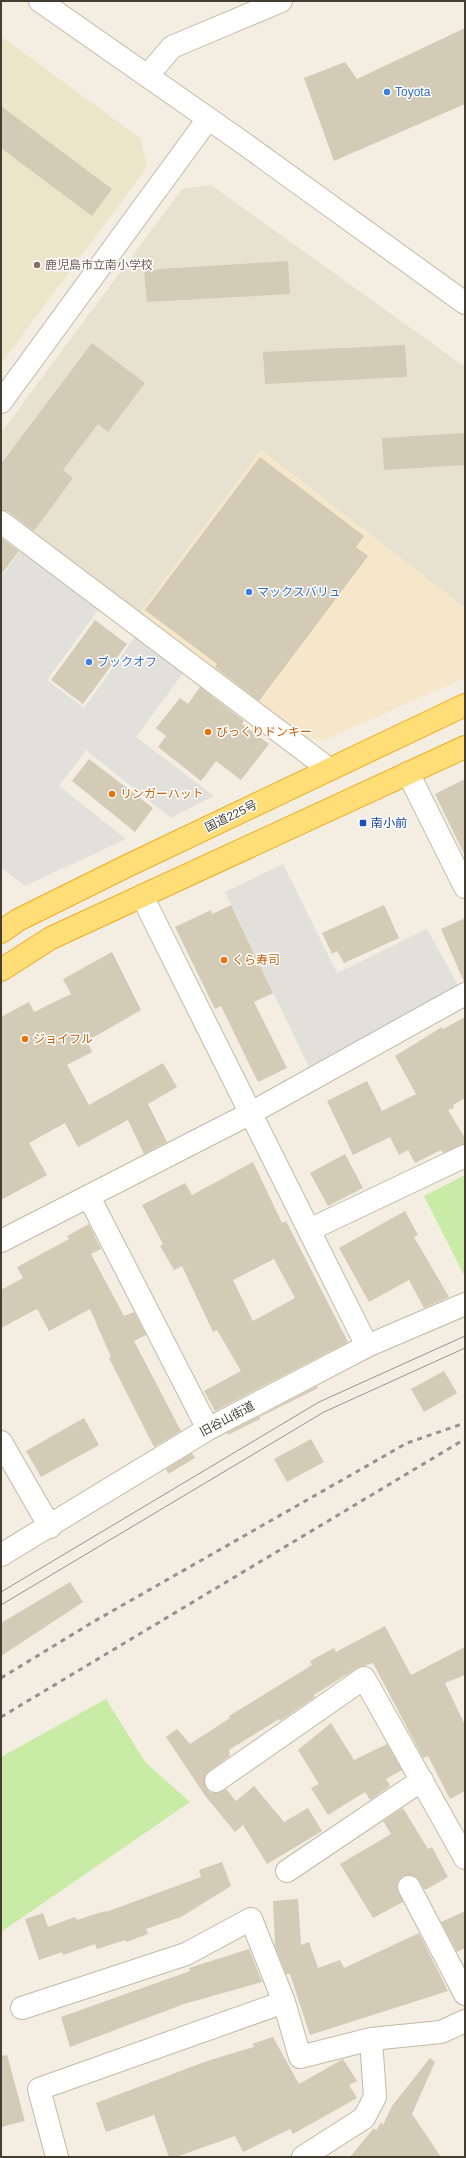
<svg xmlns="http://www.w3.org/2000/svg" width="466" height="2158" font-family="Helvetica,'Noto Sans JP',sans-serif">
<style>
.residential{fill:#e7e1cf}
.commercial{fill:#f7e7ca}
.education{fill:#ede5ca}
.green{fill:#c8eba6}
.parking{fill:#e2e0db}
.building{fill:#d4cbb6;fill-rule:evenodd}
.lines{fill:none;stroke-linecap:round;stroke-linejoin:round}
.minor-casing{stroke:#c1baa6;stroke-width:24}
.tertiary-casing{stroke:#c1baa6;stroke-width:24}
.trunk-casing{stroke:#eaad24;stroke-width:24}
.minor{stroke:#fff;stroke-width:22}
.tertiary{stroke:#fff;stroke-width:22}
.trunk{stroke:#fd7;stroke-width:22}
.tram{stroke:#939393;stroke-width:1}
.rail{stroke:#939393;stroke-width:3;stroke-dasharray:5 5;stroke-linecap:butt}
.shop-dot{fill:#3f7fe0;stroke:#fff;stroke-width:1.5}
.education-dot{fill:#8d6e63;stroke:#fff;stroke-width:1.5}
.food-dot{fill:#e8710a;stroke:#fff;stroke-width:1.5}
.transit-dot{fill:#1a4fb4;stroke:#fff;stroke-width:1.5}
.labels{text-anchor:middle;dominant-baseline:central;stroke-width:3;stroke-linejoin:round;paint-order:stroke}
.shop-label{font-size:12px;fill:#366cbe;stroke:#fff;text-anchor:start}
.education-label{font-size:12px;fill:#785e54;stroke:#fff;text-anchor:start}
.food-label{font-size:12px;fill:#c56008;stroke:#fff;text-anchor:start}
.street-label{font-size:12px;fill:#443e32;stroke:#fff}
.transit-label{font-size:12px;fill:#164399;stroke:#fff;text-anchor:start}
</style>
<rect width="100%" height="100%" fill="#f3eee1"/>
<path class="residential" d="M211,185L465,367V608L261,450L140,613L1,511V433L182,189Z"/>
<path class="commercial" d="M261,450L465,608V678L322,741L301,735L140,613Z"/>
<path class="education" d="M1,36L141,139L147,167L1,364Z"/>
<path class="green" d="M465,1175V1277L424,1196Z
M106,1699L145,1762L190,1802L1,1932V1757Z"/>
<path class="parking" d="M20,551L98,610L47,680L84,708L135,637L183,673L136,737L214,796L171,818L86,750L59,786L126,839L25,886L1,868V577Z
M283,864L337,973L427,929L458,985L309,1067L225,892Z"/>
<path class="building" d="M465,28V104L334,161L304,78L345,62L357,79Z
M1,106L112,189L92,216L1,148Z
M288,261L290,294L147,302L144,270Z
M92,343L145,383L108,432L98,424L63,470L73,478L34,531L9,512L1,510V464Z
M405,345L407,377L265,384L263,352Z
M465,433V465L384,470L382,438Z
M260,457L364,536L356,547L368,556L259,701L215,667L217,664L145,610Z
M1,538L19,551L1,575Z
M95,620L127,644L83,704L51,680Z
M200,687L244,721L242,724L269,744L241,780L216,761L201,781L158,747L166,736L156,728L180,698L188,704Z
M89,759L153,808L135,832L72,781Z
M465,779V856L435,794Z
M231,905L273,993L254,1002L287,1068L258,1082L221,1006L215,1009L175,927L211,910L212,914Z
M384,905L399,938L344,963L337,951L332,954L322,933Z
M465,918V982H464L441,929Z
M112,952L141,1010L87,1041L92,1052L67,1065L89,1105L163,1063L177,1087L148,1104L167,1142L144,1154L128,1120L78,1147L65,1123L29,1143L47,1175L1,1200V1017L29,1002L34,1012L71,994L63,979Z
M465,1017V1098L453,1105L454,1108L448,1110L465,1138V1144L443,1153L441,1150L415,1163L408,1150L399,1155L390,1137L353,1155L327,1101L367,1081L382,1111L416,1094L395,1056L442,1027L443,1029Z
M345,1154L363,1188L328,1206L310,1173Z
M253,1162L282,1223L286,1221L348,1342L215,1411L204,1391L241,1371L217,1330L213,1332L182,1266L174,1270L160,1246L163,1244L142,1205L185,1183L192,1195ZM274,1259L295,1298L253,1321L233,1280Z
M405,1211L418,1235L414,1237L449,1297L424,1308L409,1280L369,1302L339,1248Z
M89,1224L101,1249L91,1254L124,1316L134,1312L146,1335L134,1341L181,1431L154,1447L109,1358L111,1357L90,1309L49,1331L37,1309L1,1328V1290L23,1278L17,1267L69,1239L67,1236Z
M444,1371L457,1393L424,1412L411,1389Z
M317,1386L318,1388L260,1417V1419L228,1435L227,1433Z
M84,1418L99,1445L41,1477L26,1451Z
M311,1439L324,1462L287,1482L274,1459Z
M192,1453L195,1458L168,1474L166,1469Z
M70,1582L83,1602L1,1656V1623Z
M385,1626L411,1675L465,1647V1675L445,1683L465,1725V1791L450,1799L428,1756L423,1758L373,1663L357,1668L314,1695L315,1697L280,1721L279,1719L229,1750L230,1756L209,1771L205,1776L206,1788L210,1792L217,1793L226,1789L236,1801L254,1786L284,1822L308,1808L322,1831L267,1864L243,1825L235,1832L206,1797L166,1737L177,1729L190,1744L230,1718L229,1716L312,1665L310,1661L334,1648L336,1652Z
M331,1723L354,1760L387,1744L402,1770L386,1779L390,1786L370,1800L365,1792L328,1815L311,1788L319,1784L298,1750Z
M403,1808L428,1849L432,1847L448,1877L425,1890L416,1877L410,1875L403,1876L398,1881L397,1887L403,1902L373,1918L340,1864L391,1834L383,1821Z
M222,1862L231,1886L181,1917L146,1929L148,1934L126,1942L125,1940L97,1949L95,1944L63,1955L62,1952L39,1960L25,1919L43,1913L48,1927L75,1917L77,1920L105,1911L106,1912L201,1877L199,1870Z
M298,1899L301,1945L309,1942L318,1968L340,1960L344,1968L419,1933L448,1991L310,2035L290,1974H286L275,1946L273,1901Z
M465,1911V1948L457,1952L441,1922Z
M249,1949L262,1982L184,2004L70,2047L61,2017L190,1971L189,1968Z
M273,2037L299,2084L343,2059L357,2081L349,2085L357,2098L293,2134L290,2129L243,2152L235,2136L176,2157H169L154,2115L106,2132L96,2103L207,2061L254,2047L252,2044Z
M7,2055L25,2121L1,2127V2056Z
M430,2058L435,2062L412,2114L441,2157H350L374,2128L376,2131L381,2122L383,2125L392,2106Z"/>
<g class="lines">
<defs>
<path id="minor" d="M1,522L329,769
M408,773L465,887
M142,896L367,1346
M89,1197L208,1429
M309,1230L465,1156
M1,1241L251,1113L465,994
M1,1442L50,1527
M1,1555L208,1429L367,1346L465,1304
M216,1781L364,1678L465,1858
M287,1871L422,1780
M409,1887L465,1994
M284,2002L300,2057L371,2039
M22,2008L186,1954L251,1919L284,2002L39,2089L57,2157
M303,2157L364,2118L375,2097L371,2039L441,2032L465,2021"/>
<path id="tertiary" d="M40,1L239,140L465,303
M147,76L172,47L281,1
M1,402L208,119"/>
<path id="trunk" d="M1,932L18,920L127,866L465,705
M1,970L51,938L465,747"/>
</defs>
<use href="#minor" class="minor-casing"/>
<use href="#tertiary" class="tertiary-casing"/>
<use href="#trunk" class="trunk-casing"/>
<use href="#minor" class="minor"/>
<use href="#tertiary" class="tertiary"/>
<use href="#trunk" class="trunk"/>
<path class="tram" d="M1,1592L319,1402L465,1336
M1,1605L324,1412L465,1348"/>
<path class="rail" d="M1,1678L93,1622L407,1443L465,1423
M1,1717L465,1439"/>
</g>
<g class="shop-dot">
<circle cx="387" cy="92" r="4"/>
<circle cx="249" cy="592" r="4"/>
<circle cx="89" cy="662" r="4"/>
</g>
<circle class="education-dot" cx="37" cy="265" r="4"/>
<g class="food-dot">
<circle cx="208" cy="732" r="4"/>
<circle cx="112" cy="794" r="4"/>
<circle cx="224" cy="960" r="4"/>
<circle cx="25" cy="1039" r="4"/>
</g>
<rect class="transit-dot" x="359" y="819" width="8" height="8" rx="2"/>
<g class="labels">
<g class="shop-label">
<text x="395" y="92">Toyota</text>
<text x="257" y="592">マックスバリュ</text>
<text x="97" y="662">ブックオフ</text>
</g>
<g class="education-label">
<text x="45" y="265">鹿児島市立南小学校</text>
</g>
<g class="food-label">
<text x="216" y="732">びっくりドンキー</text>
<text x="120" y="794">リンガーハット</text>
<text x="232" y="960">くら寿司</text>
<text x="33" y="1039">ジョイフル</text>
</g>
<g class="street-label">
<text transform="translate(231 816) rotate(-26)">国道225号</text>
<text transform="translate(227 1419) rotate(-28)">旧谷山街道</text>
</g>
<g class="transit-label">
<text x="371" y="823">南小前</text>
</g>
</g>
<rect width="466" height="2158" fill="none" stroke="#443e32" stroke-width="4"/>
</svg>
